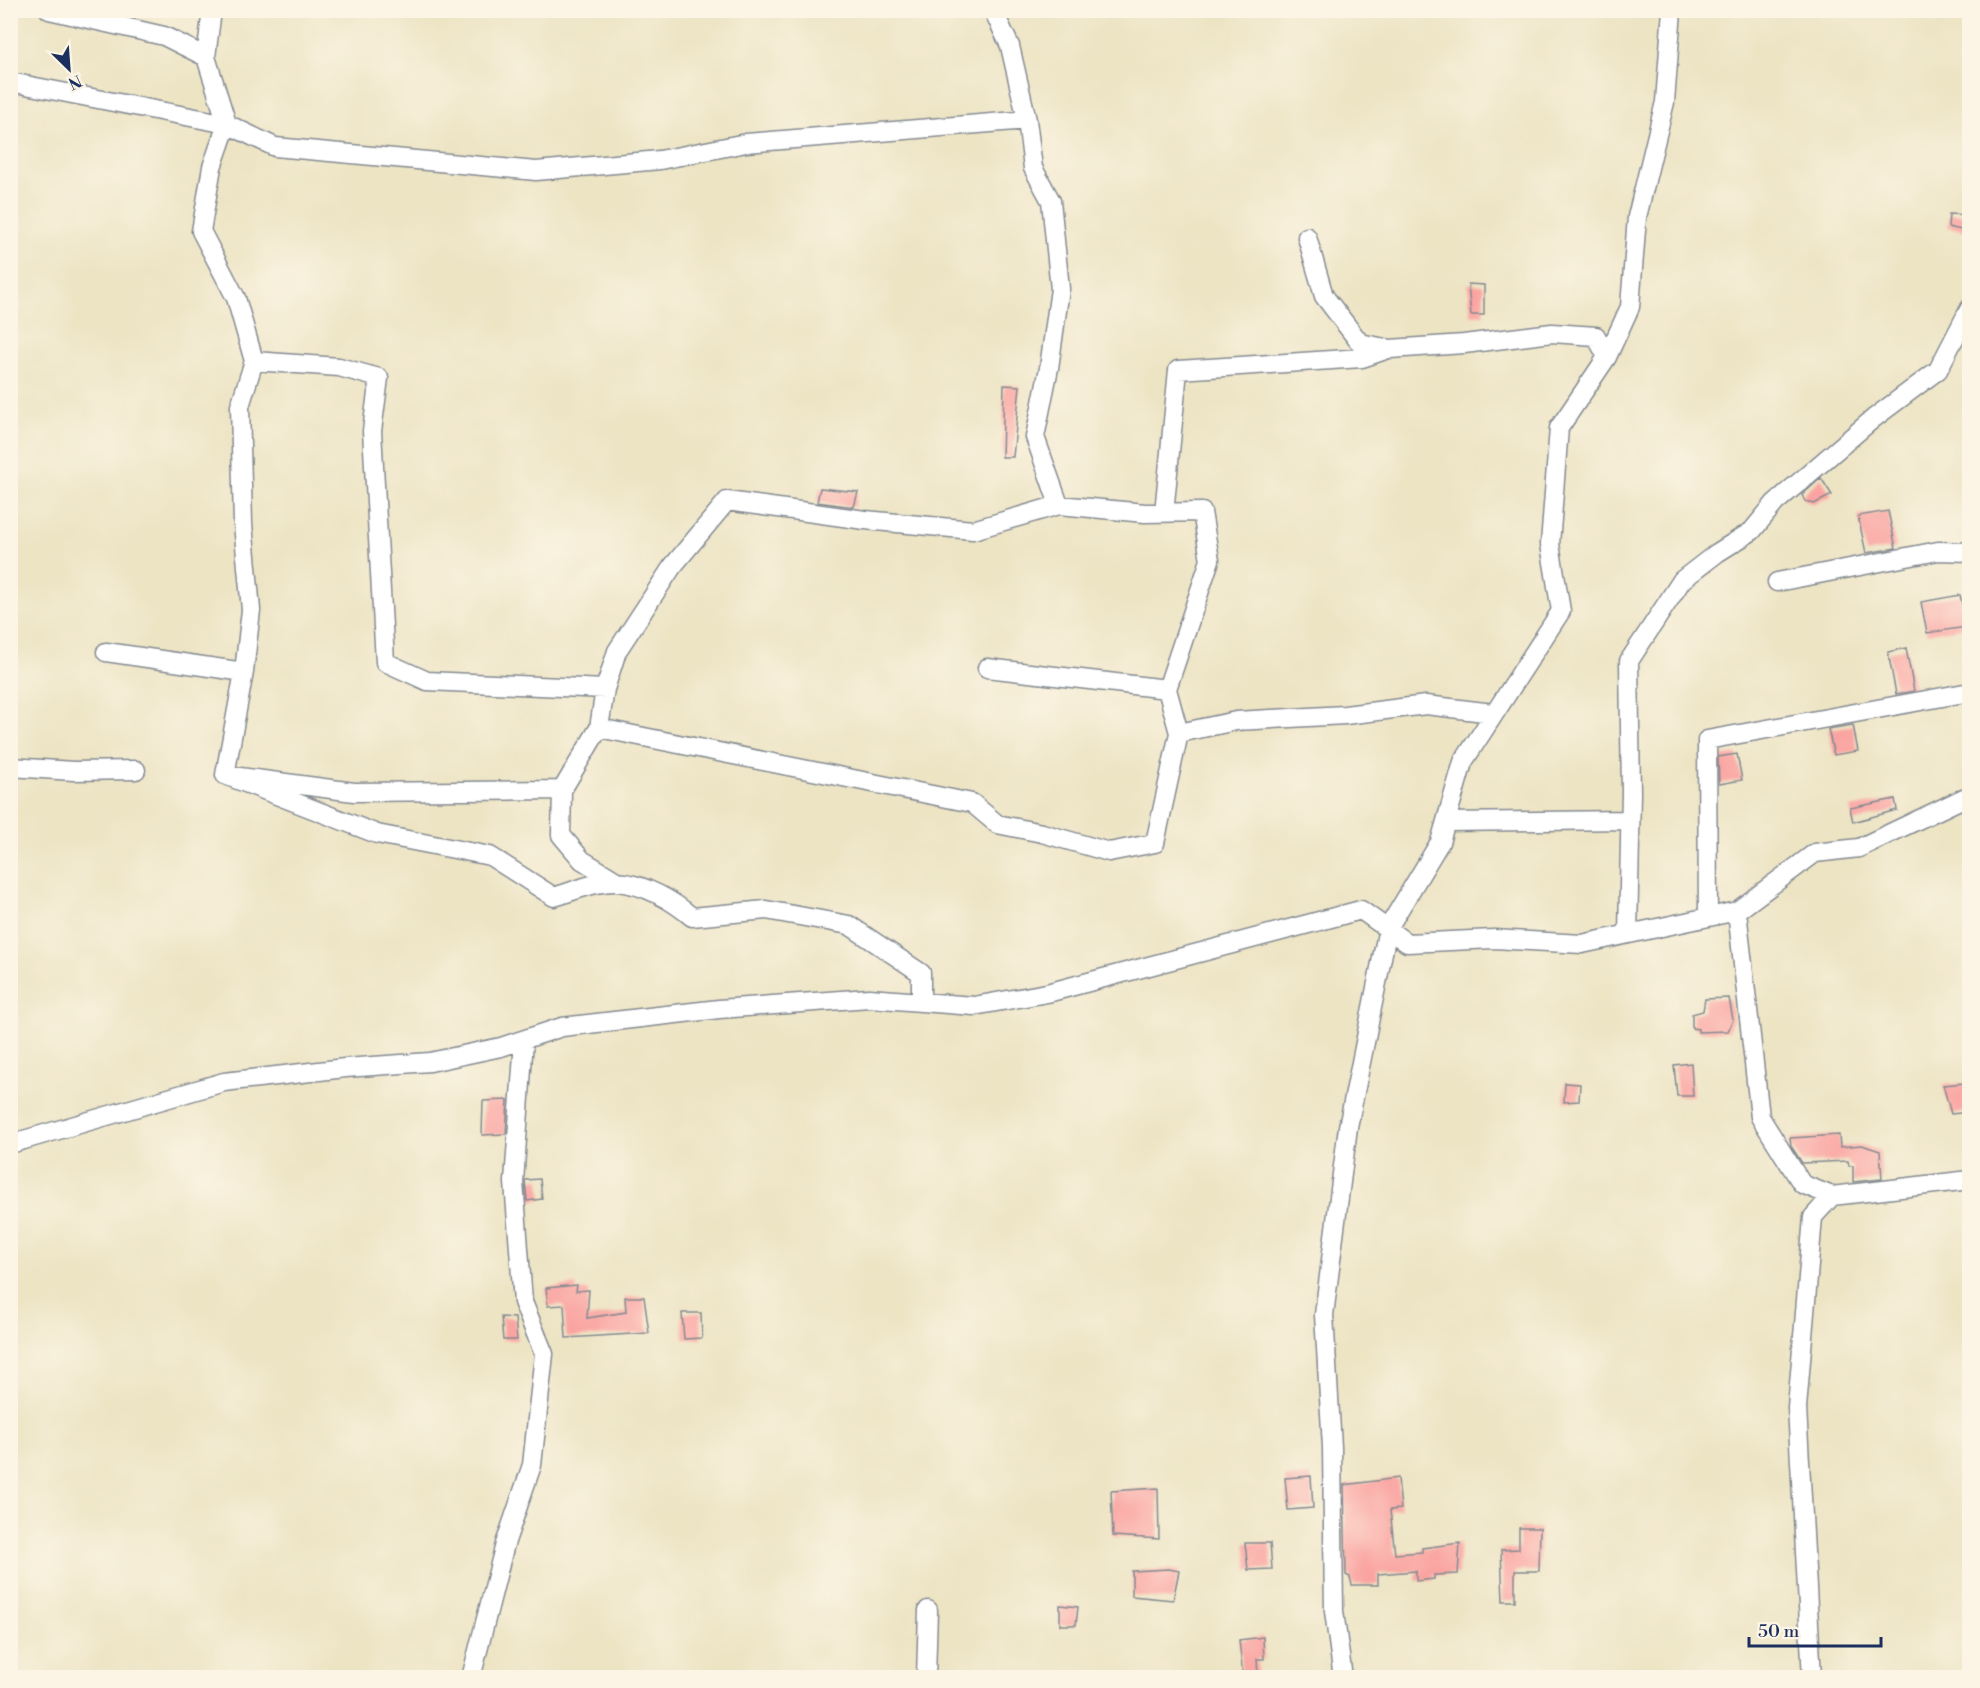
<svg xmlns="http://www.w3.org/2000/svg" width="1980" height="1688" font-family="'Libre Bodoni',serif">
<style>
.building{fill:#faa4a1}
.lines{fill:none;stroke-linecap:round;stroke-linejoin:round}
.street-casing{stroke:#848a91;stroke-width:21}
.street{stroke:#fff;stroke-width:18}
</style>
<rect width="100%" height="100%" fill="#fcf5e5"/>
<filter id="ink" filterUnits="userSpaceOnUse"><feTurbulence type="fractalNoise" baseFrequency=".0167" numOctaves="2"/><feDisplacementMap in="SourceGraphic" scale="12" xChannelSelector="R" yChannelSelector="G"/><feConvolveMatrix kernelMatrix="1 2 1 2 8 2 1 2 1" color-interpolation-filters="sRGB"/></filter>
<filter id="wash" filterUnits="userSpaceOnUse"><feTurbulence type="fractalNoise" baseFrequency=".008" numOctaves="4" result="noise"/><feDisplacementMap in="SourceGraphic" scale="24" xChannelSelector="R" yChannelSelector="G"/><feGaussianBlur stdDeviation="1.35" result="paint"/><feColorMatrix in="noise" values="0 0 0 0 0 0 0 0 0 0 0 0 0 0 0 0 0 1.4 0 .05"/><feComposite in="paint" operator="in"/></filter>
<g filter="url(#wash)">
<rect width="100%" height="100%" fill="#ede4c4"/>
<g id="blocks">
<path class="building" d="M1949,214L1970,215V232L1948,227Z
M1468,284L1484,285V315H1471Z
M1004,385L1020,386L1013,457H1002Z
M1821,478L1832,495L1814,504L1805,501L1802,495Z
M820,488L858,492L854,507L817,502Z
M1888,511L1896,548L1866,553L1858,516Z
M1960,595L1967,627L1927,633L1921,602Z
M1906,648L1914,691L1896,694L1888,652Z
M1853,725L1858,751L1834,755L1828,729Z
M1737,754L1742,780L1719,784L1718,757Z
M1895,799L1897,810L1853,822L1850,808Z
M1729,998L1733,1020L1728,1031L1698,1032V1029L1692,1028V1014L1703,1011L1705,999Z
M1691,1063L1693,1096H1677L1674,1065Z
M1565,1083L1580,1084L1579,1101L1564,1102Z
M1965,1083L1970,1112L1951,1114L1943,1085Z
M508,1100L506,1134L482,1135L483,1101Z
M1839,1135L1840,1147L1862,1145L1880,1151L1882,1179L1853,1182V1166H1849L1848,1161L1802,1163L1791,1146L1790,1138Z
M540,1179L542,1199L527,1201L525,1180Z
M577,1285L576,1291L589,1290L587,1318L626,1312L625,1297H644L649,1333L566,1338L564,1305L548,1306L546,1288Z
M682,1313H701L702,1338L684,1339Z
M501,1317L515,1318L517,1340H503Z
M1311,1476L1313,1508L1288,1510L1285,1478Z
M1398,1478L1401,1509L1390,1510L1395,1554L1422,1552V1548L1460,1543L1458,1574L1434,1575V1579L1416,1581V1571L1378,1574V1585H1352L1350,1577L1346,1575L1344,1485Z
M1158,1488L1159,1539L1113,1536L1111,1491Z
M1519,1528H1540L1539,1571H1515V1601H1503L1501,1550L1519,1549Z
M1245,1543H1270L1272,1569L1248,1570Z
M1169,1569L1179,1571L1173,1600L1132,1596V1571Z
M1060,1605L1078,1607L1076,1625H1060Z
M1263,1637L1264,1659H1257L1258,1677H1243L1239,1640Z"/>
</g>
</g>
<g filter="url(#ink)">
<use href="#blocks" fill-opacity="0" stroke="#848a91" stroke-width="1.5"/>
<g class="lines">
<defs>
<path id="street" d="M49,10L164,36L206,57
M993,10L1010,46L1027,120L1033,168L1051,201L1060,289L1049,368L1035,437L1059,505
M10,82L227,124L275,147L536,171L660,160L746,143L1027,120
M1307,237L1324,296L1360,343L1390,349L1464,344L1552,333L1596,336L1607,357
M254,361L339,367L379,378L372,431L385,662L427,681L605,689
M1164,513L1178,370L1362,358L1388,349
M1777,582L1938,551L1970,552
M106,652L244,672L251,610L243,524L240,406L254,361L236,298L201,231L212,167L227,124L206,57L212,10
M987,668L1167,689
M244,672L225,775L354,792L562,790
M599,728L972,803L997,824L1042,833L1109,852L1155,843L1179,733L1236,721L1345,715L1426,705L1493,713
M10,767L74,771L136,770
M225,775L377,834L490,856L554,897C574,891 596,881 617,882C644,884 672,900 692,917L766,910L849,925L921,973V1002
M1446,822L1630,820
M618,882L582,860L561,835L562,790L599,728L605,689L617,651L672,567L727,501L865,520L973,530L1059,505L1145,513L1202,512L1210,560L1167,689L1179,733
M1737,911L1760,1117L1802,1184L1832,1196L1970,1180
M1708,917L1707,740L1970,692
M1628,934L1631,793L1629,661L1682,580L1717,553L1752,531L1775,503L1874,418L1938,370L1970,308
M10,1144L224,1082L345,1068L430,1062L501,1047L562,1027L719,1009L869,998L974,1006L1047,993L1361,910L1407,943L1494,939L1582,944L1737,911L1815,853L1859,848L1970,795
M471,1678L505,1544L532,1465L544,1354L523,1302L514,1182L524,1040
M926,1678L928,1610
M1343,1678L1334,1611L1332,1447L1324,1315L1348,1127L1388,928L1440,842L1463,762L1561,611L1550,544L1559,428L1607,357L1630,307L1637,217L1665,102L1672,10
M1812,1678L1797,1408L1813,1217L1832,1196"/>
</defs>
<use href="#street" class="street-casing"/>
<use href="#street" class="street"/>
</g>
</g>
<rect width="1980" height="1688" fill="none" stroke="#fcf5e5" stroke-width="36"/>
<g transform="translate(69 69) rotate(155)" stroke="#fcf5e5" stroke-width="4.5" paint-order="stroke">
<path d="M0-4.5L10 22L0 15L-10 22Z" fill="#1b2f5e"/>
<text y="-9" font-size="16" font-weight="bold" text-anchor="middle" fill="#1b2f5e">N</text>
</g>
<path d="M1749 1637v9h132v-9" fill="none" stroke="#1b2f5e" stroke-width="3"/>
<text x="1758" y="1637" font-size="18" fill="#1b2f5e" stroke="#fcf5e5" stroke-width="4.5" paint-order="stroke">50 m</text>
</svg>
